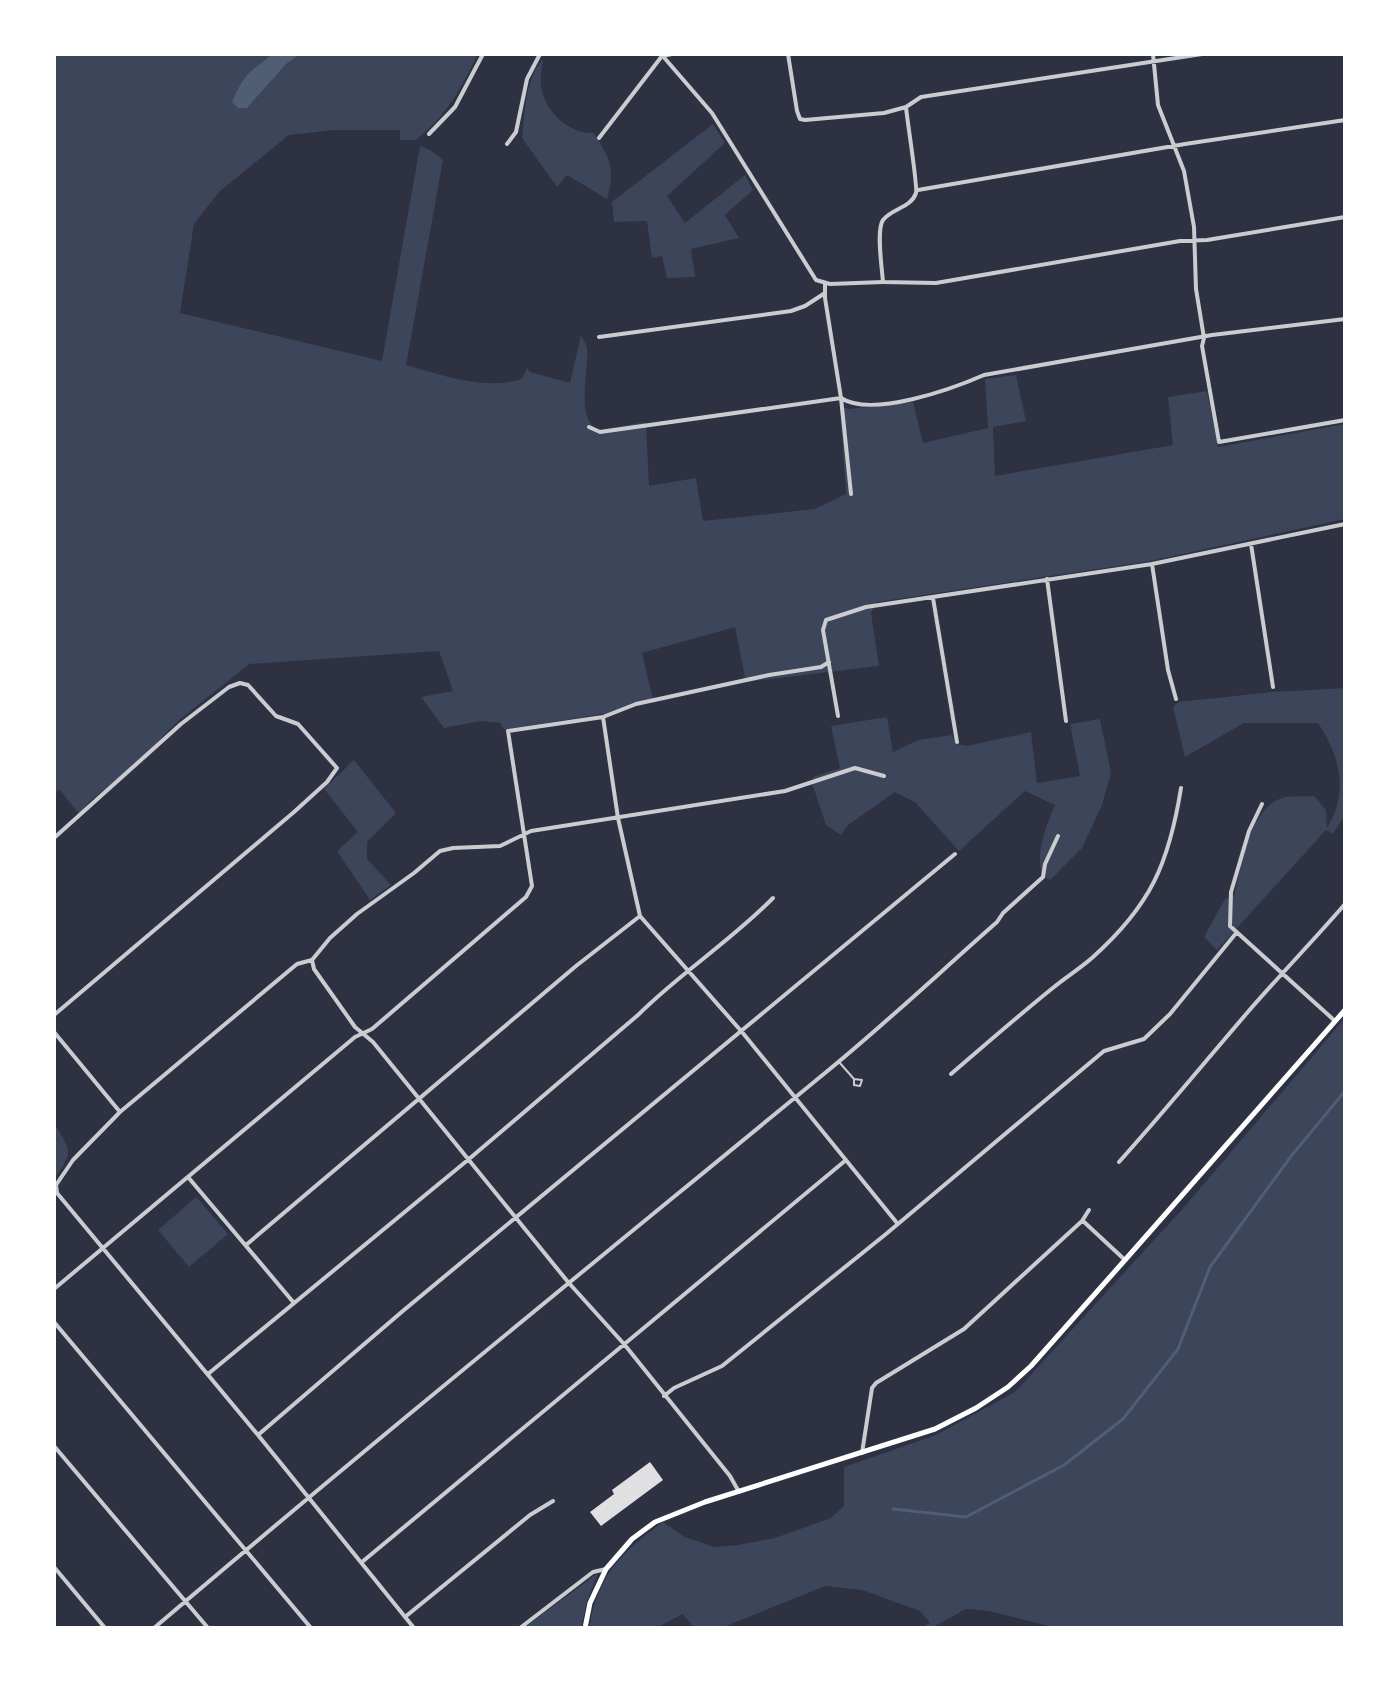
<svg xmlns="http://www.w3.org/2000/svg" width="1399" height="1682" font-family="Roboto,sans-serif">
<style>
.green{fill:#3c4559}
.water{fill:#4f5d75}
.lines{fill:none;stroke-linecap:round;stroke-linejoin:round}
.stream{stroke:#4f5d75;stroke-width:3}
.building{fill:#e0e0e3}
.service{stroke:#caccd0;stroke-width:2}
.minor{stroke:#caccd0;stroke-width:4}
.tertiary{stroke:#caccd0;stroke-width:4}
.secondary{stroke:#fff;stroke-width:5}
</style>
<rect width="100%" height="100%" fill="#2d3142"/>
<path class="green" d="M54,54H478C460,90 448,114 416,140H400V130H333L289,135L219,192L194,224L180,313L382,361L420,146L430,150L443,160L406,365C442,375 485,391 522,379L527,368L530,372L570,383L581,335C581,336 587,346 587,347C590,366 574,421 599,430L646,422L649,486L696,478L703,521L815,509L846,494L840,407L849,409L913,402L923,443L988,428L985,379L1016,375L1026,421L993,427L995,476L1173,445L1168,397L1207,391L1218,447L1345,424V519L1151,561L877,602L871,613L879,666L746,682L735,627L642,653L653,700L607,716L602,714L504,730L500,723L480,721L444,728L421,697L453,691L439,651L249,664L178,721L131,769L91,800L79,814L60,790L54,793Z
M543,59C542,67 540,77 541,85C543,110 568,134 594,133C611,160 615,168 607,199L567,175L557,187L522,138C525,112 525,79 543,59Z
M713,124L725,143L667,196L685,223L745,175L753,190L725,215L739,238L691,249L695,277L667,278L662,256L652,258L647,221L614,222L612,202Z
M1345,688V815L1333,834L1326,830L1217,950L1204,937L1225,899L1234,896C1242,865 1248,810 1282,798C1292,795 1304,797 1314,796L1326,810L1327,828C1349,791 1340,757 1318,723H1244L1185,757L1173,707L1178,702L1272,692Z
M887,717L893,752L918,740L952,735L956,744L967,746L1031,732L1037,783L1080,776L1070,724L1100,719L1111,773L1102,805L1082,848L1050,880L1042,875C1035,851 1046,827 1055,805L1025,791L959,851L916,803L895,792L848,825L841,835L826,825L813,786V777L840,768L831,726Z
M354,760L396,813L367,842V859L391,885L370,900L337,851L358,832L324,789Z
M1345,1018V1628H1057L989,1611L966,1609L931,1628H921L930,1623L920,1611L862,1590L825,1586L721,1628H694L683,1614L656,1628H589C599,1573 620,1554 663,1522L685,1537L714,1547L738,1545L775,1538L831,1518L844,1506V1467L936,1435L1015,1392L1186,1205Z
M54,1123C71,1151 74,1152 54,1179Z
M196,1197L228,1234L189,1267L158,1230Z
M598,1573L587,1601L581,1628H524Z"/>
<path class="water" d="M271,54H300L286,64L247,108H238L232,102C236,92 242,80 250,72C257,65 265,62 271,54Z"/>
<g class="lines">
<path class="stream" d="M893,1509L966,1517L1064,1465L1123,1419L1178,1349L1210,1267L1292,1155L1345,1091"/>
</g>
<path class="building" d="M650,1462L663,1480L601,1526L590,1512L614,1494L612,1490Z"/>
<g class="lines">
<path class="service" d="M839,1062L854,1079L862,1080L860,1086L854,1085V1079"/>
<path class="minor" d="M788,54L797,111L800,119L805,120L884,113L906,107L921,97L1202,54
M1153,54L1158,105L1184,171L1194,227L1196,289L1204,338L1202,346L1219,442L1345,420
M906,107C907,120 918,187 916,193C911,208 892,208 883,220C876,230 882,268 883,282L936,283L1180,241L1207,240L1345,217
M429,134L455,107L483,54
M599,138L662,56L672,54
M507,144L516,132L527,79L540,54
M918,190L1185,144L1345,120
M825,283V298L841,398L851,494
M599,337L791,311L805,306L825,293
M589,427L600,432L841,398C872,418 952,389 984,375L1212,335L1345,319
M1251,544L1273,687
M1152,564L1168,670L1176,699
M1047,579L1066,721
M933,598L957,742
M838,716L823,630L826,620L866,607L1152,564L1345,524
M603,717L618,818L640,916L742,1032L897,1223
M1262,804L1249,831L1231,892L1230,926L1335,1021
M54,838L181,724L229,687L240,683L248,685L276,716L298,724L337,768L327,782L294,812L54,1015
M312,960L314,969L355,1027L373,1042L568,1282L624,1344L730,1476L739,1492
M54,1032L120,1112
M951,1074C985,1045 1019,1015 1054,987C1067,976 1081,968 1093,957C1151,905 1169,863 1181,788
M1119,1162C1163,1113 1204,1063 1247,1013C1279,976 1313,941 1345,904
M188,1177L294,1303
M1083,1221L1125,1260
M246,1245L576,966L640,916
M54,1289L355,1037L372,1029L526,897L532,886L508,731L603,717L636,704L769,675L821,667L829,662
M54,1322L311,1628
M208,1374L469,1159L638,1015C680,973 731,941 773,898
M664,1396L674,1388L722,1366L886,1234L1104,1051L1144,1039L1170,1014L1237,932
M258,1435L404,1310L955,854
M54,1446L208,1628
M862,1453L872,1388L876,1383L964,1329L1082,1221L1089,1210
M362,1562L846,1160
M54,1567L105,1628
M405,1617L530,1515L553,1501
M154,1628C375,1440 601,1257 825,1073C884,1025 940,972 997,922L1003,913L1043,877L1045,864L1058,836
M414,1628L258,1435L57,1193L56,1185L73,1160L120,1112L297,964L312,960L330,938L357,914L414,873L440,851L453,848L500,846L531,831L785,791L855,768L884,776
M520,1628L593,1572L606,1569"/>
<path class="tertiary" d="M661,54L712,113L816,280L830,284L883,282"/>
<path class="secondary" d="M585,1628L590,1603L606,1569L632,1539L655,1522L705,1502L935,1429L976,1408L1008,1387L1031,1366L1125,1260L1345,1010"/>
</g>
<rect width="1399" height="1682" fill="none" stroke="#ffffff" stroke-width="112"/>
</svg>
